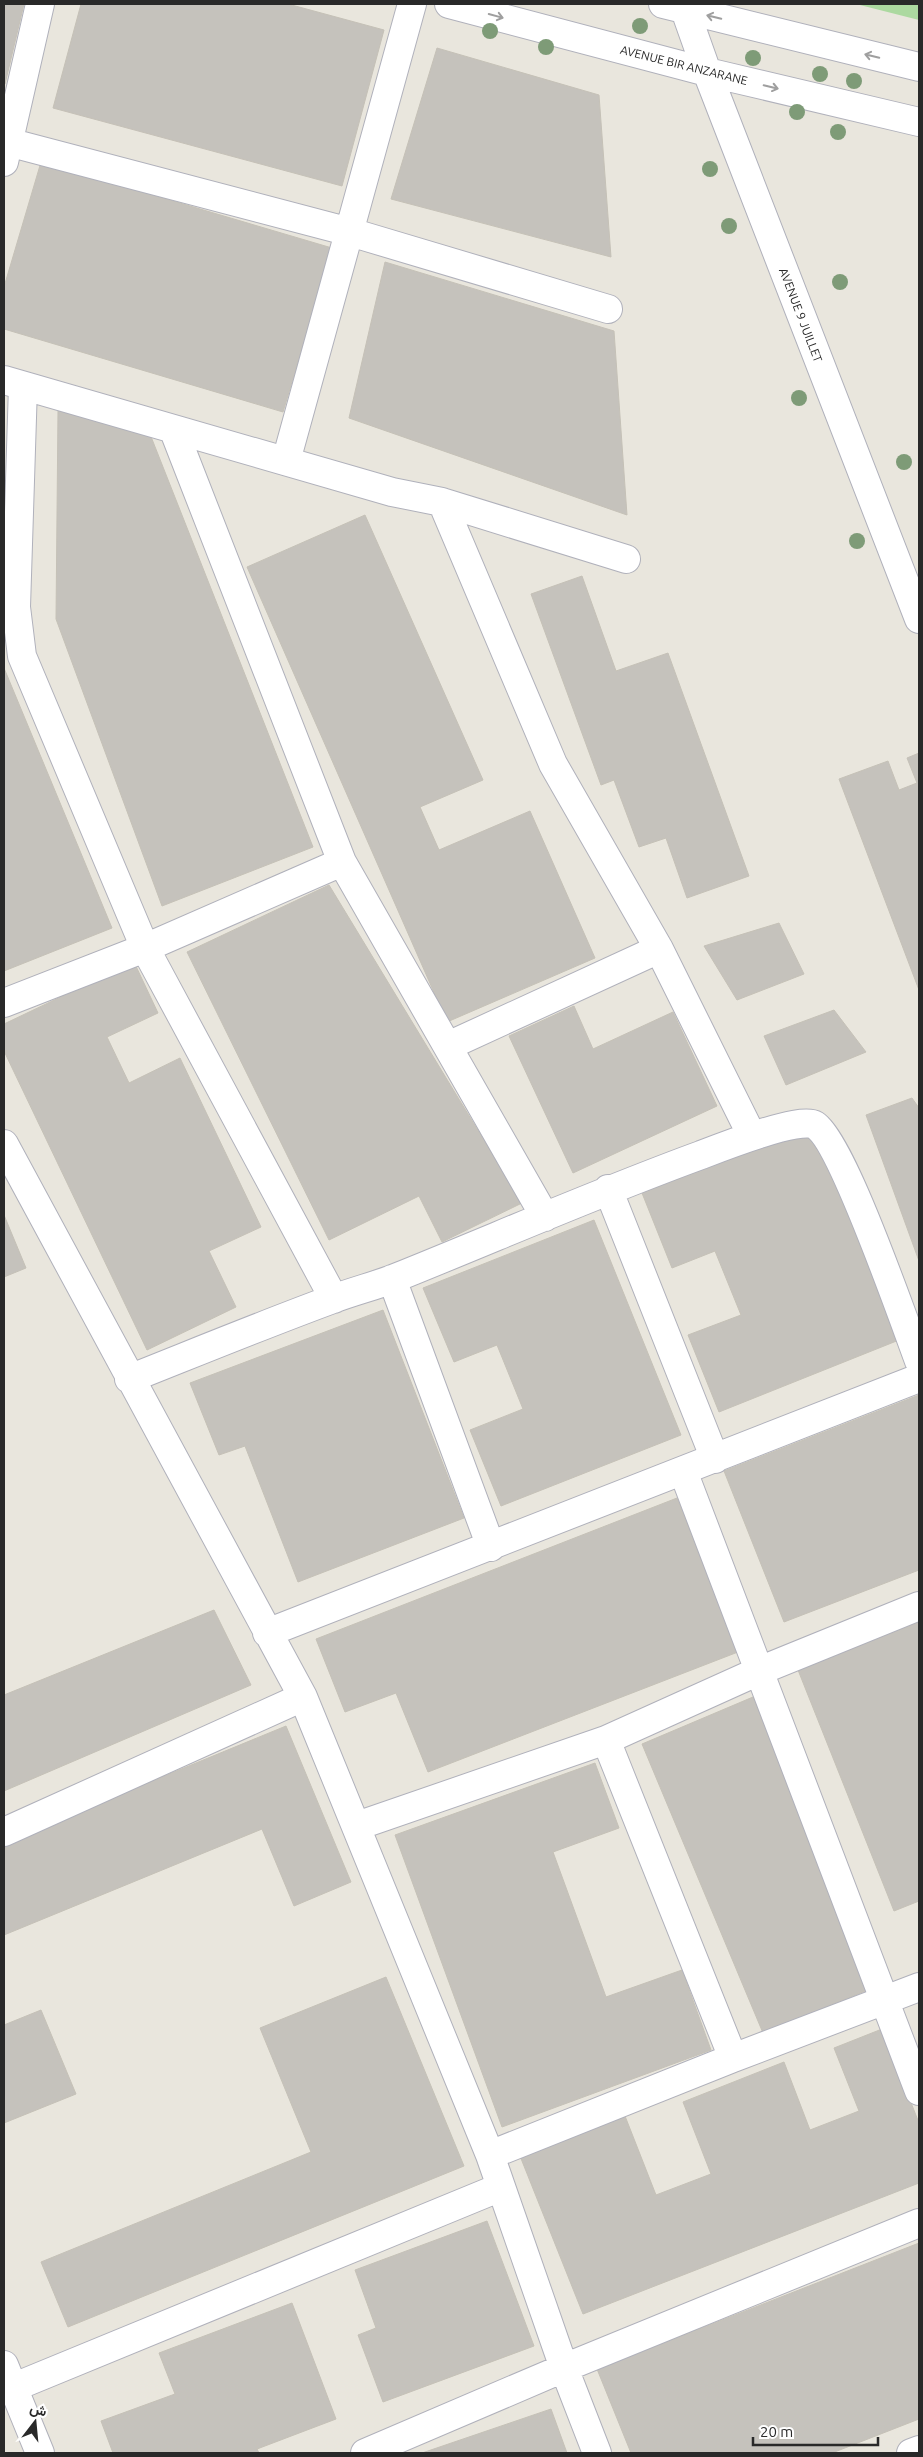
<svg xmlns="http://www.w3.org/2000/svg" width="923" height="2457" font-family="Ubuntu,Vazirmatn,sans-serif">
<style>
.green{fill:#acd9a0}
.building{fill:#c5c2bc;stroke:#c5c1b7}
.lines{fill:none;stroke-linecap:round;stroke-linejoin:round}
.street-casing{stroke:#b0b1bb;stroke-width:30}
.secondary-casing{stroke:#b0b1bb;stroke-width:30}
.street{stroke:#fff;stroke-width:28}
.secondary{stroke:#fff;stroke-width:28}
.tree{fill:#7e9b77}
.oneway{stroke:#9f9f9f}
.labels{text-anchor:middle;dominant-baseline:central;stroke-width:5;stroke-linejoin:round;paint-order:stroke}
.street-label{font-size:12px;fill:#292929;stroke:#fff}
</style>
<rect width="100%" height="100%" fill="#e9e6dd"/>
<path class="green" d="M856,4H919V20Z"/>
<path class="building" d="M4,4H24L5,84H4Z
M81,4H288L384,30L342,186L53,108Z
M437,48L599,95L611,257L391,199Z
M41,162L332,248L283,412L4,329V287Z
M385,262L614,331L627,515L349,418Z
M58,410L148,429L313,847L162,906L56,619Z
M365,515L483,780L420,807L439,850L530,811L595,958L447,1022L247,567Z
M582,576L616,671L668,653L749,876L687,898L666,838L639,847L614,780L601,785L531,594Z
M4,668L112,928L4,971Z
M919,753V990L839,779L888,761L899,790L917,783L907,758Z
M329,885L522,1203L442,1242L419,1196L329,1240L187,952Z
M779,923L804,974L737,1000L704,946Z
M134,962L158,1013L107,1037L129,1083L180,1058L261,1227L209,1251L236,1307L147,1350L4,1051V1024Z
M574,1006L593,1049L673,1012L717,1106L573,1173L509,1036Z
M834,1010L866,1052L786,1085L764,1036Z
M912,1098L919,1108V1261L866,1115Z
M812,1126L899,1340L719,1412L688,1335L741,1315L715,1251L672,1268L642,1193Z
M4,1215L26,1268L4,1277Z
M594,1220L681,1435L501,1506L470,1430L523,1409L497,1345L454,1362L423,1288Z
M383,1310L464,1518L298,1582L245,1446L219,1455L190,1383Z
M919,1395V1570L784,1622L724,1471Z
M677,1498L738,1652L428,1772L396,1693L345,1712L316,1639Z
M214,1610L251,1685L4,1791V1695Z
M919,1622V1901L894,1911L798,1670Z
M753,1697L875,1987L763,2033L642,1744Z
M286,1726L351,1882L294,1906L262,1829L4,1935V1842Z
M595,1763L619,1828L553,1852L606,1997L682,1970L711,2050L502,2127L395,1835Z
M386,1977L464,2166L68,2327L41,2262L311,2152L260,2028Z
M41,2010L76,2094L4,2123V2025Z
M882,2029L919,2123V2183L583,2314L520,2156L625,2116L656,2195L711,2174L683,2102L784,2062L810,2130L859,2111L834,2048Z
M487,2221L534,2346L383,2402L358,2335L376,2328L355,2270Z
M919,2243V2419L832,2453H631L597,2369Z
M292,2303L336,2419L257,2449L259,2453H113L101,2421L175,2394L159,2353Z
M551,2409L567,2453H422Z"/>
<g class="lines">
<defs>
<path id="street" d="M4,141L350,232L608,309
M4,162L40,4
M4,380L392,492L442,502L626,559
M23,386L16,607L22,656L145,948L334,1299
M174,431L342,862L545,1217
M286,461L412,4
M442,502L553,764L659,949L752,1136
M4,1003L145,948L342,862
M448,1046L659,949
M4,1144L303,1697L490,2155L564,2368L597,2453
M608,1189L715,1459
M392,1279L491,1547
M129,1379C197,1352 265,1324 333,1299C354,1291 375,1286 395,1278C497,1237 597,1193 701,1155C719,1148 800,1116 815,1125C842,1142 904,1321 919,1361
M683,1471L919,2091
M267,1633L919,1378
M606,1740L733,2058
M357,1826L606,1740L759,1671L919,1606
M4,1832L303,1697
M490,2155L733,2058L919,1987
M12,2388L501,2187
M365,2453L564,2368L919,2223
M911,2453L919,2450"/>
<path id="secondary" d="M449,4L707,72L919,122
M663,4L919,67
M685,10L707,72L919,619
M4,2365L40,2453"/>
</defs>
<use href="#street" class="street-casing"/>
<use href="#secondary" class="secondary-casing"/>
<use href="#street" class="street"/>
<use href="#secondary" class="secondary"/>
</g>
<g class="tree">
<circle cx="640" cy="26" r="8"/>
<circle cx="490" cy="31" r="8"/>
<circle cx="546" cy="47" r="8"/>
<circle cx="753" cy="58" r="8"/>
<circle cx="820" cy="74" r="8"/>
<circle cx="854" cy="81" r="8"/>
<circle cx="797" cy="112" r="8"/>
<circle cx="838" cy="132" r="8"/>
<circle cx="710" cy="169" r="8"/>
<circle cx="729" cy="226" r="8"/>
<circle cx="840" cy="282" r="8"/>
<circle cx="799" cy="398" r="8"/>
<circle cx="904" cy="462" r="8"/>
<circle cx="857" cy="541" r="8"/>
</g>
<defs><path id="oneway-shaft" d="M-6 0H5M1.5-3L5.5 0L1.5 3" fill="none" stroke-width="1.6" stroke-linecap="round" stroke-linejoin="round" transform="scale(1.25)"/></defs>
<g class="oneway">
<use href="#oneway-shaft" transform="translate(496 16) rotate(15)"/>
<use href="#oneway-shaft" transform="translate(714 17) rotate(-166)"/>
<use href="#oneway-shaft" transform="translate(872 56) rotate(-166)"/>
<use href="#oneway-shaft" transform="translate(771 87) rotate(13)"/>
</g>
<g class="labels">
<g class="street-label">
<text transform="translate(684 65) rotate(14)">AVENUE BIR ANZARANE</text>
<text transform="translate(801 315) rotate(69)">AVENUE 9 JUILLET</text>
</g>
</g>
<rect width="923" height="2457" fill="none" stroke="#292929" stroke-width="10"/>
<g transform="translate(35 2422) rotate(16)" stroke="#ffffff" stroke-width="4" paint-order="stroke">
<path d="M0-4L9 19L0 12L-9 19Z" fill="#292929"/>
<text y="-8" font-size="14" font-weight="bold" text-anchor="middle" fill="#292929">ش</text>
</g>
<path d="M753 2437v8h125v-8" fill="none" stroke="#292929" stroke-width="2.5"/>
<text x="760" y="2437" font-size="15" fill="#292929" stroke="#ffffff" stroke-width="4" paint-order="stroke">20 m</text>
</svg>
